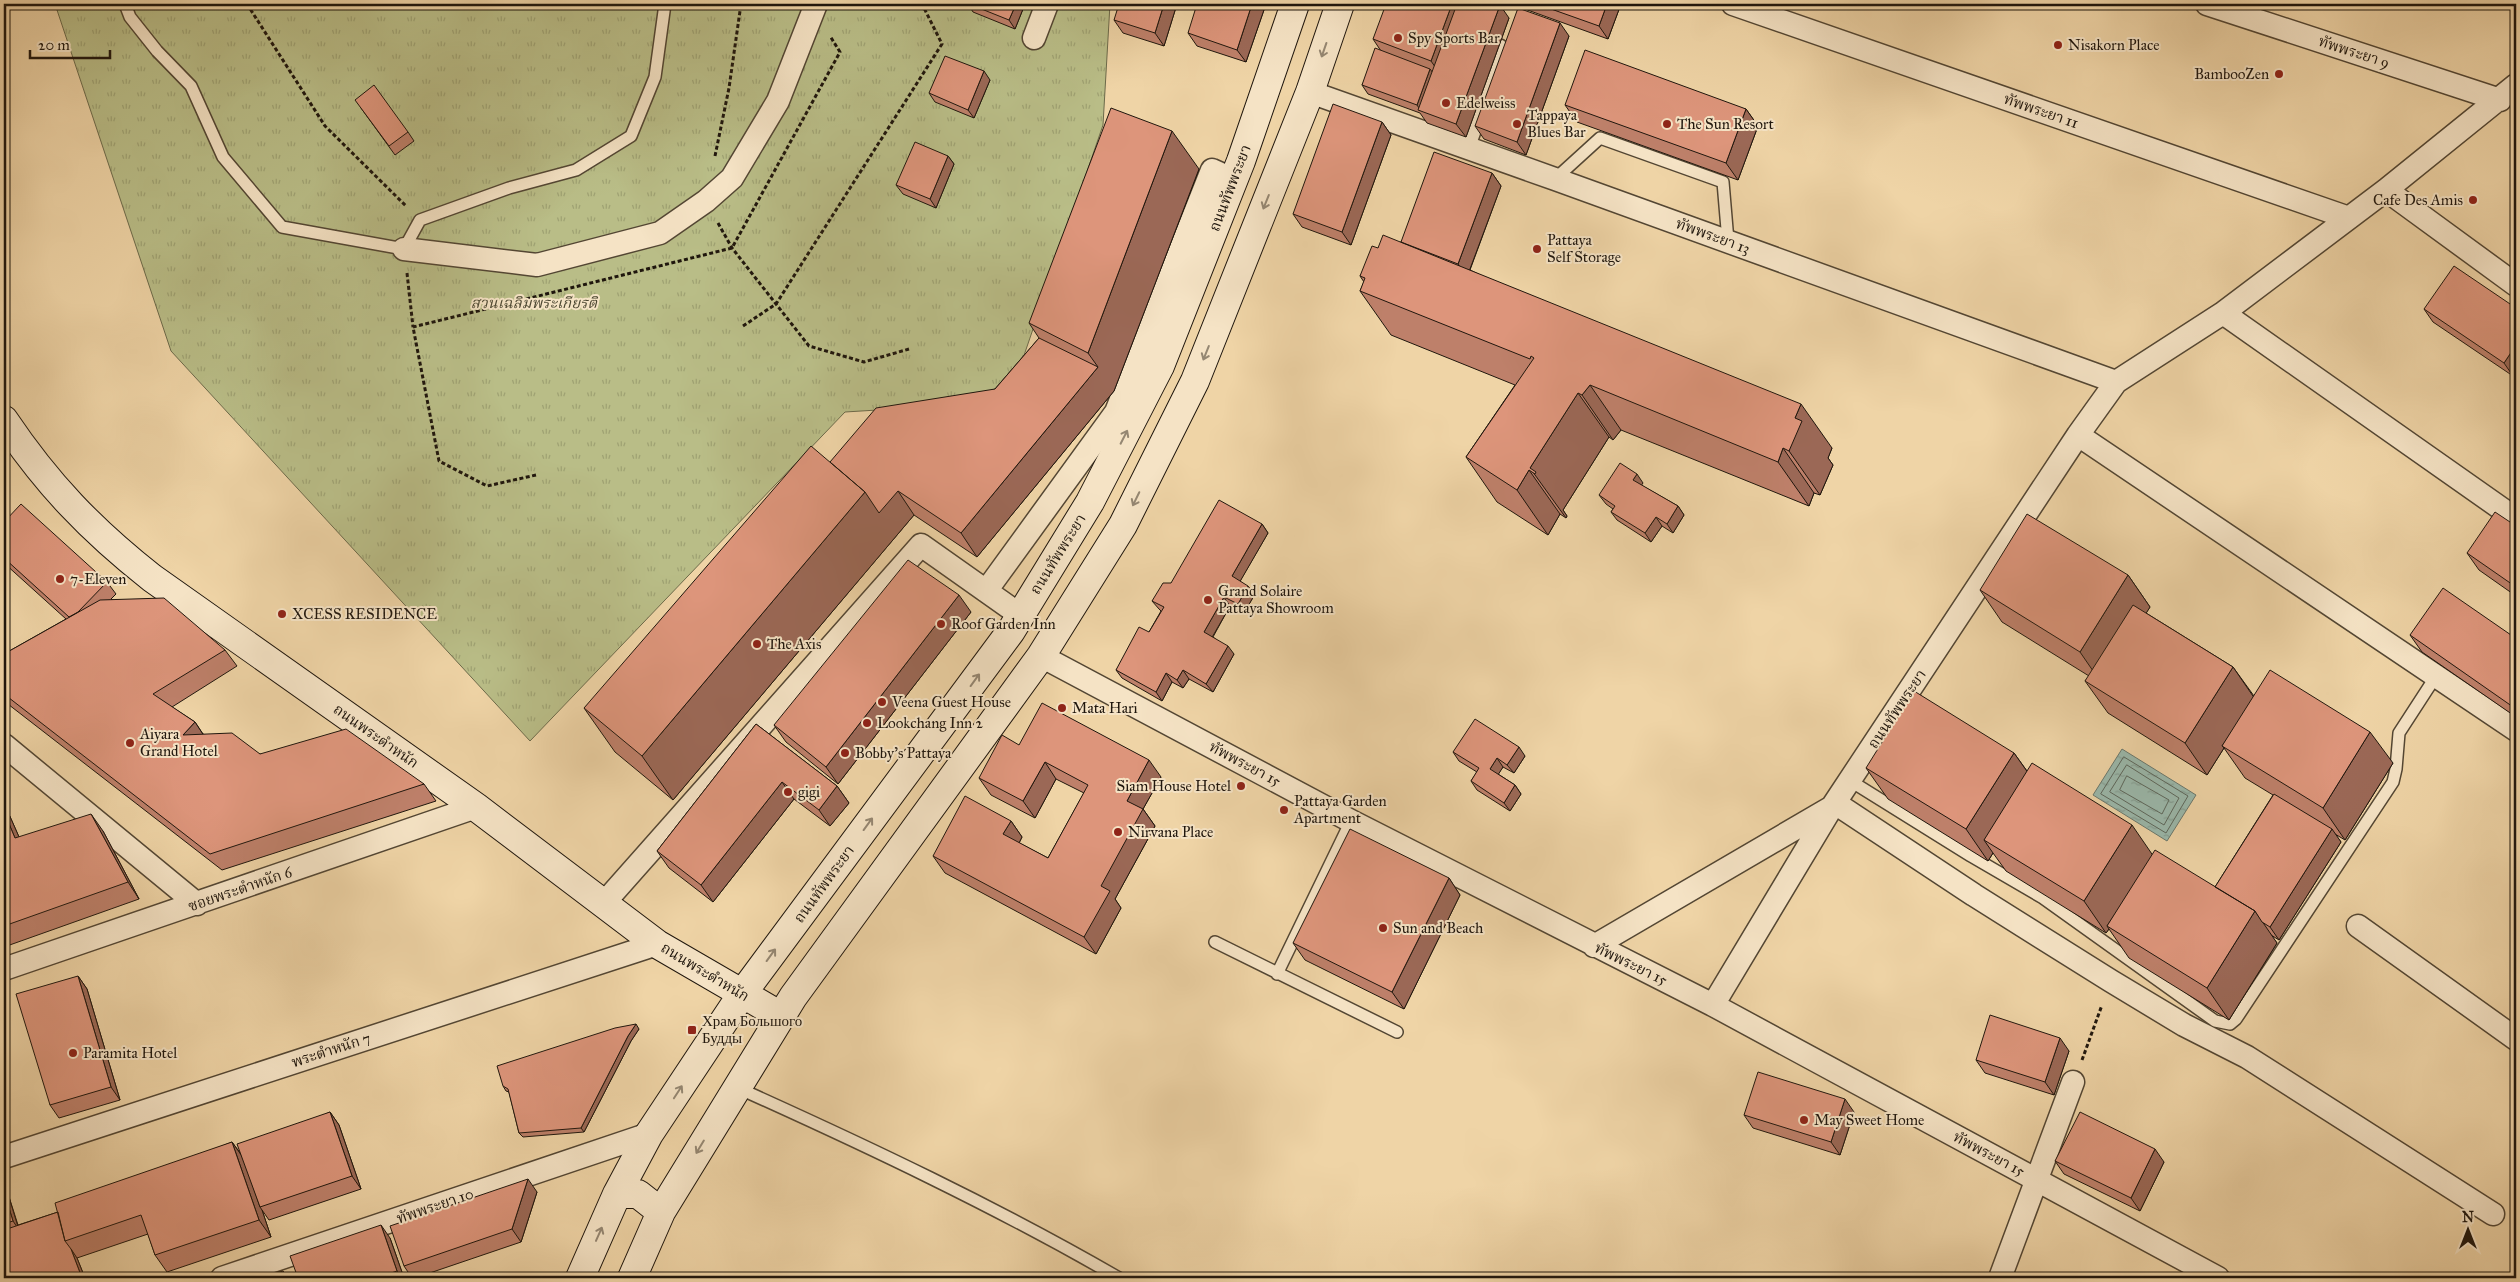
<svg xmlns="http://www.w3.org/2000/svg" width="2520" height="1282" font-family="'IM FELL Great Primer','Noto Serif Thai',serif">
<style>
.park{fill:url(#park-tufts);stroke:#6c6a4a}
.water{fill:url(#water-ripples);stroke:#69776c}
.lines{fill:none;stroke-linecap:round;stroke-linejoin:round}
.shore{stroke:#5c675c;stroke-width:1}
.lane-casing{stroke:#534633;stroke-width:14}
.street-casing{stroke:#534633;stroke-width:25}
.secondary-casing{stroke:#1f160d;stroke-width:30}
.path{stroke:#1f160d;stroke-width:3;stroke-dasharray:4 2.5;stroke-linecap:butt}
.lane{stroke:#f5e3c5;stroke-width:11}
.street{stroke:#f5e3c5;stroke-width:22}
.secondary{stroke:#f5e3c5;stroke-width:28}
.wall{fill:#be806a;stroke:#1f160d}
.shaded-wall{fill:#9b6856;stroke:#1f160d}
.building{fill:#dd957b;stroke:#1f160d}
.oneway{stroke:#958772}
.poi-dot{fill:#8f2418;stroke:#f5e3c5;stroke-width:2}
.labels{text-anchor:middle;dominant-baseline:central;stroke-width:4;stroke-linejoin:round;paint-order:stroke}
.poi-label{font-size:15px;fill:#1f160d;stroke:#f5e3c5;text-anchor:start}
.street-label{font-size:15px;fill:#1f160d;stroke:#f5e3c5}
.park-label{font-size:15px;font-style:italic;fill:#4d4832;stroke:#f5e3c5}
</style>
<defs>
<pattern id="park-tufts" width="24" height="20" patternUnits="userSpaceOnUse" patternTransform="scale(1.25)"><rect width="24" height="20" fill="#b9bd87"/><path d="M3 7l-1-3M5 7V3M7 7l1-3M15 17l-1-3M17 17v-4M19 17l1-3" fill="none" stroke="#9fa273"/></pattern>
<pattern id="water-ripples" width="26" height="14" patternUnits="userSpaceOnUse" patternTransform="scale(1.25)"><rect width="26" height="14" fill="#9ab8ab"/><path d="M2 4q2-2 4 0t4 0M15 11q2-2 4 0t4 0" fill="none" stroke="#849d92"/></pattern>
</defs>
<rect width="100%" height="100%" fill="#efd4a6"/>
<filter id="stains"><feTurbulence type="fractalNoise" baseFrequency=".004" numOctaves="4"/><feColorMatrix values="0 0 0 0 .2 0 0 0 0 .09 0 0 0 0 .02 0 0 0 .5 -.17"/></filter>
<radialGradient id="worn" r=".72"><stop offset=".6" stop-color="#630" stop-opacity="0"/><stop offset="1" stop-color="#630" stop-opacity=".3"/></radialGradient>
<path class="park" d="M55,4H1110L1103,125L1008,402L845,412L530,741L171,351Z"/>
<path class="water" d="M2122,749L2196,795L2167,841L2093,795Z"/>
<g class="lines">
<path class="shore" d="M2124,757L2188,796L2166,833L2101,794Z
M2127,765L2179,798L2164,825L2110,792Z
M2127,776L2169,800L2162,814L2120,790Z"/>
<defs>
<path id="lane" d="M125,4L130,17L157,51L191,86L223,157L282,227L404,249L420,220L509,188L576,170L631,136L655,77L665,4
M1555,179L1600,138L1723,182L1728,241
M1849,780L1971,856L2043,898L2215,1021L2230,1024L2236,1019L2393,782L2396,769L2399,733L2436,676
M1215,942L1397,1032
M1277,974L1351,821
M738,1088C867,1146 996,1207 1119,1278"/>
<path id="street" d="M1733,4L2349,218
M2207,4L2500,100
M1034,38L1047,4
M1310,92L1555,179L2116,382
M1464,146L1498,50
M2386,190L2516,285
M404,249L537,265L660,233L706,201L732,178L778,101L816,4
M2223,313L2516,519
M2078,435L2516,730
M986,591L1116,412L1212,170L1234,180
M1041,656L1351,821L1713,1005L2218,1278
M4,745L197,904
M1835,803L1974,895L2111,981L2184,1025L2247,1057L2493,1214
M604,903L921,545L1020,615
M2358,926L2516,1039
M1594,946L1832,807L2078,435L2116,382L2223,313L2386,190L2516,85
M4,969L476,807
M1713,1005L1830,810
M4,1157L657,944
M222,1278L649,1134
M2000,1278L2073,1082"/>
<path id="secondary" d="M4,420C47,484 91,530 152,578L476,807L657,944L781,1016
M617,1194H638L661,1212
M580,1278L617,1194L649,1134L742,994L1011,631L1090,502L1160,366L1241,161L1295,4
M632,1278L661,1212L793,997L1041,656L1123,525L1195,381L1310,92L1340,4"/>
</defs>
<use href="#lane" class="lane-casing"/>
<use href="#street" class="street-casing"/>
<use href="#secondary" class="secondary-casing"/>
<path class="path" d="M247,4L325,126L406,206
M715,156L729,88L741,4
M718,223L732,248L809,346L864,362L909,349
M407,273L413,327
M743,326L776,304L942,44L922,4
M536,475L487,486L439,461L413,327L732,248L840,52L830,36
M2082,1060L2102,1005"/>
<use href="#lane" class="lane"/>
<use href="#street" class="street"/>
<use href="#secondary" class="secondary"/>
</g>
<path class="wall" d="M968,4H1025L1015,29L973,12Z
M1177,4L1164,46L1123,33L1114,20Z
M1266,4L1246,62L1197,46L1188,33Z
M1519,4H1621L1608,39L1522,8Z
M1509,18L1466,137L1427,123L1420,113L1368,94L1362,85L1381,51L1373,39Z
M1569,36L1526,155L1484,139L1475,126Z
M990,80L974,118L935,102L929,93Z
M1565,105L1746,109L1758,126L1738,180L1577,122Z
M361,108L408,132L414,141L395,155Z
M1382,122L1391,135L1351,245L1302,227L1293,214Z
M948,156L954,164L936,208L903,194L896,185Z
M1199,169L1114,391L977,557L914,515L673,800L615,752L584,708L830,462L995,389L1039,338L1029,323Z
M1492,173L1501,186L1470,270L1832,448L1828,458L1833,465L1820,495L1814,493L1809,506L1621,430L1613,440L1609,437L1563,510L1567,516L1566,518L1560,514L1548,535L1497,502L1466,457L1515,385L1391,335L1360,291L1364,282L1360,276L1378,248L1401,242Z
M2516,308V371L2513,376L2433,322L2424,309Z
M1643,483L1641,485L1678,506L1684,515L1673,533L1662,526L1651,542L1617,520L1611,512L1613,509L1606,504L1599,495Z
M4,522L107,582L116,594L111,599L225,650L237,666L172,707L195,722L203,734L260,754L424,784L436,801L222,870L4,701V654L66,619L4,563Z
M1262,524L1268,533L1240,581L1255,594L1244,613L1230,606L1213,637L1234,654L1213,692L1189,679L1183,688L1172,682L1162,701L1122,678L1116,670L1149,632L1161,611L1159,609L1152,601L1171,583Z
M2516,526V596L2479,570L2467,553Z
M2128,575L2150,607L2146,613L2233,667L2254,696L2393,763L2345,840L2335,834L2341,842L2279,940L2271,935L2277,943L2229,1020L2129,958L2109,929L2106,933L2006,871L1993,853L1988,861L1888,799L1866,768L2014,753L2027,771L2152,854L2215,887L2273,795L2245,778L2224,748L2207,775L2108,713L2085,681L2089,676L2002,622L1980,590Z
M971,612L838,784L786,742L774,725Z
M2516,627V717L2422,652L2410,635H2511Z
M756,724L837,786L849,803L830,826L794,799L713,902L669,868L657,851Z
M1019,745L1161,777L1143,809L1155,826L1115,899L1121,908L1096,954L945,873L933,856L1011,821L1022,837L1019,843L1048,858L1084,793L1056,779L1035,818L991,795L979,778Z
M1453,752L1525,756L1514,773L1503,767L1498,774L1515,785L1521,794L1510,811L1477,790L1471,781L1477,772L1459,761Z
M4,803L19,837L103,831L139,899L4,947Z
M1449,878L1460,895L1404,1009L1305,960L1293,943Z
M78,976L87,989L120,1100L59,1118L50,1105Z
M639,1029L631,1041L584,1132L523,1137L519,1133L509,1092L506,1091L503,1086Z
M2069,1051L2054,1095L1985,1073L1976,1060Z
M330,1112L339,1125L361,1189L269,1220L262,1210L271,1237L167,1272L155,1255L148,1234L77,1258L85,1278H4V1181L18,1225L58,1212L232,1142L241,1154Z
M1854,1112L1840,1155L1753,1128L1744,1115Z
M2055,1161L2164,1162L2140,1211L2064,1174Z
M537,1192L521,1242L415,1278H412L404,1266Z
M390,1238L404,1278H298Z"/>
<path class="shaded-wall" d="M1016,4H1025L1015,29L1009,20Z
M1164,4H1177L1164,46L1155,33Z
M1252,4H1266L1246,62L1237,50Z
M1452,4H1466L1440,74L1431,61Z
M1607,4H1621L1608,39L1599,26Z
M1500,5L1509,18L1466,137L1456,124Z
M1560,23L1569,36L1526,155L1517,142Z
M1430,69L1436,77L1421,111L1417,105Z
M984,71L990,80L974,118L968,110Z
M1746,109L1758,126L1738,180L1726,163Z
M1382,122L1391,135L1351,245L1342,232Z
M1172,131L1199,169L1114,391L977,557L961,533L1098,367L1088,353Z
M948,156L954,164L936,208L930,199Z
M1492,173L1501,186L1467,277L1458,264Z
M2516,345V371L2513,376L2504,363Z
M1590,385L1621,430L1613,440L1582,395Z
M1578,393L1609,437L1563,510L1567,516L1566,518L1530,468Z
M1801,404L1832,448L1828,458L1833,465L1820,495L1789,451L1795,418Z
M1783,448L1814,493L1809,506L1778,462Z
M1529,470L1560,514L1548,535L1517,490Z
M1637,474L1643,483L1639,489L1633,480Z
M898,491L914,515L673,800L642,756L865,492Z
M1678,506L1684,515L1673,533L1667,524Z
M1656,517L1662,526L1651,542L1645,533Z
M1262,524L1268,533L1238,585L1232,576Z
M2128,575L2150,607L2102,684L2080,652Z
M1248,586L1255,594L1244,613L1238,604Z
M959,595L971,612L838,784L826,767Z
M1224,597L1230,606L1210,641L1204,632Z
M1228,646L1234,654L1213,692L1206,684Z
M2233,667L2255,699L2222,746L2224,748L2207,775L2185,743Z
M1183,670L1189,679L1183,688L1177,680Z
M1166,673L1172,682L1162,701L1156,692Z
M195,722L206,739L183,735Z
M2370,732L2393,763L2345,840L2323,808Z
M1519,747L1525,756L1514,773L1507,765Z
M2014,753L2036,784L1984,840L1993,853L1988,861L1966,829Z
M1497,758L1503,767L1496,778L1490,769Z
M1149,760L1161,777L1143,809L1155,826L1115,899L1121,908L1096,954L1084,937L1127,801Z
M1045,762L1056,779L1035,818L1023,801Z
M782,782L794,799L713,902L701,885Z
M1515,785L1521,794L1510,811L1504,803Z
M837,786L849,803L830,826L819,810Z
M4,803L27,855L15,838L4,812Z
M91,814L103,831L139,899L128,882Z
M1011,821L1022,837L1015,851L1003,834Z
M2132,825L2154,857L2107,926L2109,929L2106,933L2084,901Z
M2332,829L2341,842L2279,940L2270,927Z
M1449,878L1460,895L1404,1009L1392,992Z
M2255,911L2277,943L2229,1020L2207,988Z
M78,976L87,989L120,1100L111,1087Z
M636,1024L639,1029L631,1041L584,1132L581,1128L628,1036Z
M2060,1038L2069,1051L2054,1095L2045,1082Z
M1845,1099L1854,1112L1840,1155L1831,1142Z
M330,1112L339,1125L361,1189L352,1176Z
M232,1142L244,1159L260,1207L262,1210L271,1237L259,1220Z
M2155,1149L2164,1162L2140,1211L2131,1198Z
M528,1179L537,1192L521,1242L512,1229Z
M4,1181L19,1230L13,1221L4,1192Z
M381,1225L390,1238L404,1278H402L397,1271Z
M71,1249L77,1258L85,1278H82Z
M283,1271L288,1278H286Z"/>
<path class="building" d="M969,4H1016L1009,20Z
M1119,4H1164L1155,33L1114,20Z
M1197,4H1252L1237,50L1188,33Z
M1386,4H1452L1431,61L1373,39Z
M1457,4H1498L1500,5L1456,124L1418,110Z
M1537,4H1607L1599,26Z
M1518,8L1560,23L1517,142L1475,126Z
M1375,48L1430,69L1417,105L1362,85Z
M1585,50L1746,109L1726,163L1565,105Z
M945,56L984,71L968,110L929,93Z
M374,85L408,132L389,146L355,100Z
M1333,104L1382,122L1342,232L1293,214Z
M1111,108L1172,131L1088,353L1029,323Z
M915,142L948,156L930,199L896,185Z
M1434,152L1492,173L1458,264L1401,242Z
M1383,235L1801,404L1795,418L1802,421L1789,451L1783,448L1778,462L1590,385L1582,395L1578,393L1530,468L1536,472L1535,474L1529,470L1517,490L1466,457L1534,358L1531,356L1530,359L1360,291L1365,278L1360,276L1372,246L1378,248Z
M2454,266L2516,308V345L2504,363L2424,309Z
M1039,338L1098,367L961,533L898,491L879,513L865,492L830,462L876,408L995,389Z
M811,446L865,492L642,756L584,708Z
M1620,463L1637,474L1633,480L1678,506L1667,524L1656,517L1645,533L1611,512L1615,506L1599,495Z
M1219,500L1262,524L1232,576L1248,586L1238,604L1224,597L1204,632L1228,646L1206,684L1183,670L1177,680L1166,673L1156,692L1116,670L1139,627L1149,632L1164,607L1152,601L1163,583H1171Z
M21,504L107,582L78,612L69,617L4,558V522Z
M2495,512L2516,526V587L2467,553Z
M2027,514L2128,575L2080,652L1980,590Z
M908,560L959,595L826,767L774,725Z
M2443,588L2511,635L2516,627V709L2410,635Z
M164,598L225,650L153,694L195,722L183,735L232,733L260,754L346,729L424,784L210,854L4,694V654L100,600Z
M2133,605L2233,667L2185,743L2085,681Z
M2270,670L2370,732L2323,808L2222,746Z
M1914,691L2014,753L1966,829L1866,768Z
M1042,703L1149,760L1127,801L1143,809L1101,886L1110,891L1084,937L933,856L965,796L1011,821L1003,834L1048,858L1088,785L1045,762L1023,801L979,778L1002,735L1019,745Z
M1475,719L1519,747L1507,765L1497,758L1490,769L1515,785L1504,803L1471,781L1479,768L1453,752Z
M756,724L837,786L819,810L782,782L701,885L657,851Z
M2032,763L2132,825L2084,901L1984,840Z
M2274,794L2332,829L2270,927L2262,922L2255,911L2215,887Z
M4,812L15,838L91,814L128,882L4,926Z
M1350,829L1449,878L1392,992L1293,943Z
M2155,850L2255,911L2207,988L2107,926Z
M78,976L111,1087L50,1105L16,994Z
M1990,1015L2060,1038L2045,1082L1976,1060Z
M636,1024L628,1036L581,1128L519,1133L508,1089L503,1086L497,1066L615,1028Z
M1758,1072L1845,1099L1831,1142L1744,1115Z
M330,1112L352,1176L260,1207L237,1144Z
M2080,1112L2155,1149L2131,1198L2055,1161Z
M232,1142L259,1220L155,1255L141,1215L65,1241L55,1203Z
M528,1179L512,1229L404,1266L390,1226Z
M4,1192L13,1221L4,1224Z
M58,1212L65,1241L71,1249L82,1278H4V1230Z
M381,1225L397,1271L376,1278H298L290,1256Z
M283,1271L286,1278H259Z"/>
<defs><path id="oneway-shaft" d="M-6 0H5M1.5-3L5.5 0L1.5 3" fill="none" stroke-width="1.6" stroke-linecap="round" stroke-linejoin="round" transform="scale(1.25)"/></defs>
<g class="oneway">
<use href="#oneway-shaft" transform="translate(1324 50) rotate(109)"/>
<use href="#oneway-shaft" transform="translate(1266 202) rotate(112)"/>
<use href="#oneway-shaft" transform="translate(1206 353) rotate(112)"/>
<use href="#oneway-shaft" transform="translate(1124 437) rotate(-63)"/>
<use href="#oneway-shaft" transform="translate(1136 499) rotate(116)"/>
<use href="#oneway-shaft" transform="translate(975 680) rotate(-54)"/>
<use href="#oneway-shaft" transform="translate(868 824) rotate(-54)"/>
<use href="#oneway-shaft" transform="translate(771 955) rotate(-54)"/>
<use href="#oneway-shaft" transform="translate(678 1092) rotate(-57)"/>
<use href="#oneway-shaft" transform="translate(700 1147) rotate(121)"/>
<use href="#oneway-shaft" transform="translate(599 1234) rotate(-66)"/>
</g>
<g class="poi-dot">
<circle cx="1398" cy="38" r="5"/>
<circle cx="2058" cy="45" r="5"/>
<circle cx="2279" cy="74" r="5"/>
<circle cx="1446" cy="103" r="5"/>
<circle cx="1517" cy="124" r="5"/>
<circle cx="1667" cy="124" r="5"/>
<circle cx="2473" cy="200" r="5"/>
<circle cx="1537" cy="249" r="5"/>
<circle cx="60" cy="579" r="5"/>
<circle cx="1208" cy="600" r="5"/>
<circle cx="282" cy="614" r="5"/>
<circle cx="941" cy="624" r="5"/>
<circle cx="757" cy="644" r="5"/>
<circle cx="882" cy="702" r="5"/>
<circle cx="1062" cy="708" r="5"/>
<circle cx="867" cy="723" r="5"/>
<circle cx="130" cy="743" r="5"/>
<circle cx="845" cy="753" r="5"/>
<circle cx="1241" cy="786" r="5"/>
<circle cx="788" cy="792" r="5"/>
<circle cx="1284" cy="810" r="5"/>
<circle cx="1118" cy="832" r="5"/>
<circle cx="1383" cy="928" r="5"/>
<rect x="687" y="1025" width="10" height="10" rx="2.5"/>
<circle cx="73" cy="1053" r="5"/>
<circle cx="1804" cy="1120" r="5"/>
</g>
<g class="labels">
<g class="poi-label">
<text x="1408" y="38">Spy Sports Bar</text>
<text x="2068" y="45">Nisakorn Place</text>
<text x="2269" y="74" text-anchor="end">BambooZen</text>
<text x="1456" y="103">Edelweiss</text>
<text x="1527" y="115">Tappaya<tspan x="1527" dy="17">Blues Bar</tspan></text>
<text x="1677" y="124">The Sun Resort</text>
<text x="2463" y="200" text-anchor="end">Cafe Des Amis</text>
<text x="1547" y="240">Pattaya<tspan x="1547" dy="17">Self Storage</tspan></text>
<text x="70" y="579">7-Eleven</text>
<text x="1218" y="591">Grand Solaire<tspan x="1218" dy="17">Pattaya Showroom</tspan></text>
<text x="292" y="614">XCESS RESIDENCE</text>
<text x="951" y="624">Roof Garden Inn</text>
<text x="767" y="644">The Axis</text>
<text x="892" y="702">Veena Guest House</text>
<text x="1072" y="708">Mata Hari</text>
<text x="877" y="723">Lookchang Inn 2</text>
<text x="140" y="734">Aiyara<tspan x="140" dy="17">Grand Hotel</tspan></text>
<text x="855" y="753">Bobby's Pattaya</text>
<text x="1231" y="786" text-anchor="end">Siam House Hotel</text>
<text x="798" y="792">gigi</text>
<text x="1294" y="801">Pattaya Garden<tspan x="1294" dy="17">Apartment</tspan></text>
<text x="1128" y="832">Nirvana Place</text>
<text x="1393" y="928">Sun and Beach</text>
<text x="702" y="1021">Храм Большого<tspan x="702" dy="17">Будды</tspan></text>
<text x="83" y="1053">Paramita Hotel</text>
<text x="1814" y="1120">May Sweet Home</text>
</g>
<g class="street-label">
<text transform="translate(2354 52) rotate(18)">ทัพพระยา 9</text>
<text transform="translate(2041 111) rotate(19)">ทัพพระยา 11</text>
<text transform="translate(1230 188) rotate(-69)">ถนนทัพพระยา</text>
<text transform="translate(1713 236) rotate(20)">ทัพพระยา 13</text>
<text transform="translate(1058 554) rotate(-58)">ถนนทัพพระยา</text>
<text transform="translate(1897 709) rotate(-56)">ถนนทัพพระยา</text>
<text transform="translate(376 736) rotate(35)">ถนนพระตำหนัก</text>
<text transform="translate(1245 764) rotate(28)">ทัพพระยา 15</text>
<text transform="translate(824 884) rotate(-54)">ถนนทัพพระยา</text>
<text transform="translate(240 889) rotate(-19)">ซอยพระตำหนัก 6</text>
<text transform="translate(1631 964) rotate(26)">ทัพพระยา 15</text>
<text transform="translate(705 972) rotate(31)">ถนนพระตำหนัก</text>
<text transform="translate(331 1050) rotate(-18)">พระตำหนัก 7</text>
<text transform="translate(1989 1154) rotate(28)">ทัพพระยา 15</text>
<text transform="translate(435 1206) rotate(-19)">ทัพพระยา 10</text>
</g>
<g class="park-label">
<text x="534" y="303">สวนเฉลิมพระเกียรติ</text>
</g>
</g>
<rect width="2520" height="1282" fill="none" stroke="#efd4a6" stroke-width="20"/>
<rect x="5" y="5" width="2510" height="1272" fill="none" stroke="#1f160d" stroke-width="2.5"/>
<rect x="10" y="10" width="2500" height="1262" fill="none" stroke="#1f160d"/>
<g transform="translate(2468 1230)" stroke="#f5e3c5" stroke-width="4" paint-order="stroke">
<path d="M0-4L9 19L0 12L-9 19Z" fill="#1f160d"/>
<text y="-8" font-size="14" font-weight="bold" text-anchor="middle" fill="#1f160d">N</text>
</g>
<path d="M30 50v8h80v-8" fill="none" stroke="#1f160d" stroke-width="2.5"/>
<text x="38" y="50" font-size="15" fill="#1f160d" stroke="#f5e3c5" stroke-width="4" paint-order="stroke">20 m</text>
<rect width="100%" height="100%" filter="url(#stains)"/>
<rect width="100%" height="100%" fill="url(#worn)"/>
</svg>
